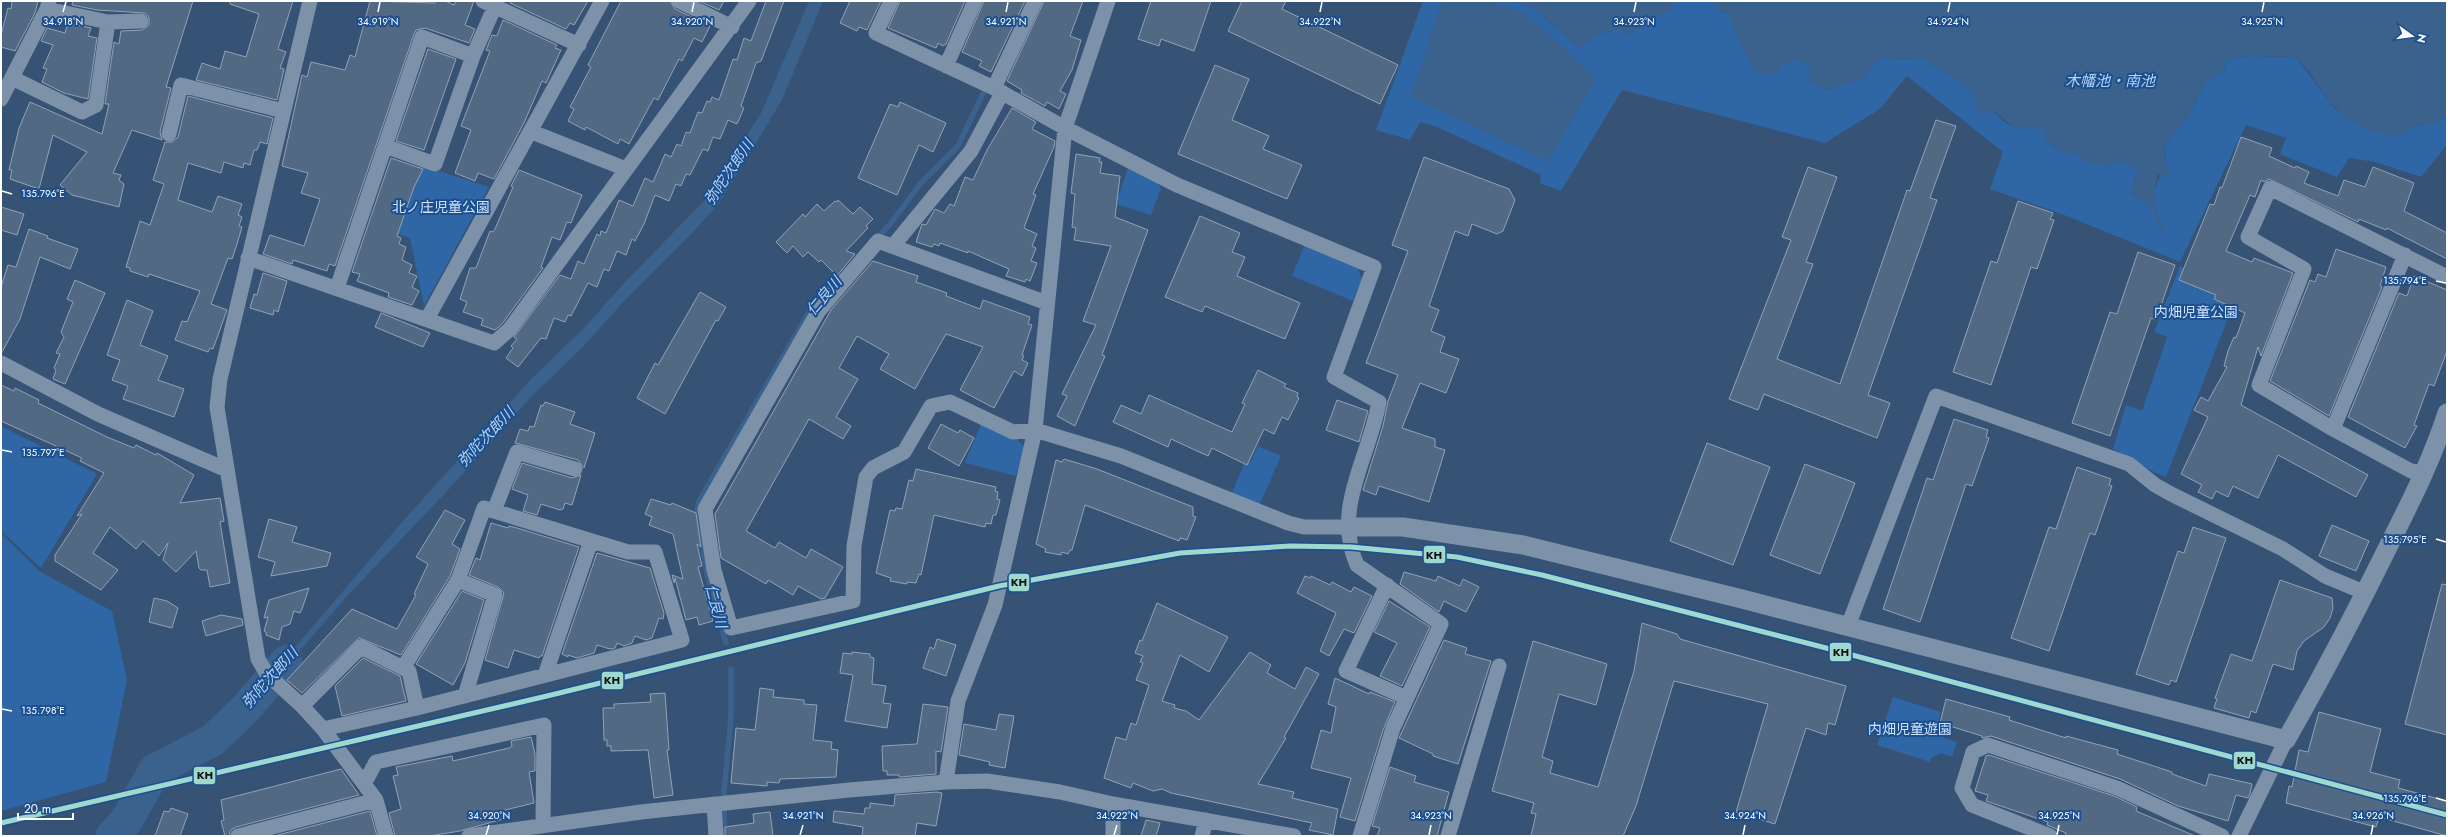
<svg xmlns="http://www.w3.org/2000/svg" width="2448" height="837" font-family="Jost,'Noto Sans JP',sans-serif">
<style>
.green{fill:#2f66a5}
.water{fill:#3b618d}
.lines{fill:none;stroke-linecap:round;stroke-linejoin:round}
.stream{stroke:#3b618d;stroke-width:5.5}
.river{stroke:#3b618d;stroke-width:33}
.building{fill:#526984;stroke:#92a2b6}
.minor{stroke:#7d92a8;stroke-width:15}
.tertiary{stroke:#7d92a8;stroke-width:19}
.rail-1-casing{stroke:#1b4f8f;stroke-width:8}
.rail-1{stroke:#9fd8cf;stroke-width:5}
.ticks{fill:none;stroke:#fff;stroke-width:1.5}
.labels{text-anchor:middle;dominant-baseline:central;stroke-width:4;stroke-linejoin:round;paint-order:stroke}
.park-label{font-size:14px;fill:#cfe3fa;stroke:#1b4f8f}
.water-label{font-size:15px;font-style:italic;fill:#b5d3f5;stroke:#1b4f8f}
.ticks-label{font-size:10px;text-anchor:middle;fill:#fff;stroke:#1b4f8f;stroke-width:4;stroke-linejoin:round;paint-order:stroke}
.line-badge{stroke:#1b4f8f;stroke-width:1.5}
.pale-badge-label{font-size:11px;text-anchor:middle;font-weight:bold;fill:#111}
</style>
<rect width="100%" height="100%" fill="#365274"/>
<path class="green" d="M1423,1H1514L1535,9L1579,48C1586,43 1594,35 1602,33C1633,22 1652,29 1677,1H1712L1718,10L1729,14L1783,64L1797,59L1805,63L1825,90L1862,79L1879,58L1926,59L1932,66C1943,67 1972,89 1976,100C1977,102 1977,106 1977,109L1983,113L1991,110C1998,114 2000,119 2005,122C2017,131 2037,124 2048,132L2044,138L2060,151L2118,160L2139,168L2131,193L2150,206L2164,232L2155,207L2154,191L2165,163L2166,143L2191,112L2205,82L2224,70L2226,60L2249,56L2296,57L2336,110L2399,136L2415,126L2440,121L2447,112V145L2421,177L2375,162L2349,158L2337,177L2280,154L2286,138L2246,125L2180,262L2067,216L1990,189L2003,152L1907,76L1880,109L1825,143L1622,90L1561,191L1540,183L1541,175L1437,127L1420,122L1410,140L1376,130Z
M420,165L489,187L424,306L410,238L398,234Z
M1128,168L1157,181L1161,189L1151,215L1116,204Z
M1305,244L1357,266L1362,279L1353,301L1292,276Z
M2180,266L2239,290L2166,477C2147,470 2131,458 2113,449L2126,405L2142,411L2167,337L2154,332Z
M981,424L1016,438L1024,447L1016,476L965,463Z
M1,426L97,474L41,568L1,531Z
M1258,446L1281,456L1259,506L1231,495L1244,464L1251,461Z
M1,533L39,571L112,611L127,680L106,782L1,811Z
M1893,697L1941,712L1937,726L1946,729L1944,738L1957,742L1952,757L1941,753L1931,758L1930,762L1877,745Z"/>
<path class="water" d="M809,1H823L782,100L720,202L696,229L626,299L583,347L529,399L449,489L350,593L258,699L254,695L402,522L531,379L584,328L625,282L707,198L761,113Z
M1442,1H1492L1529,16L1596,79L1548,161L1411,97Z
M1514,1H1677L1669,11L1627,35L1620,29L1601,33L1579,48L1535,9Z
M1712,1H2447V112L2440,121L2415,126L2399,136C2390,134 2380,134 2371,131C2333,120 2321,83 2296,57L2249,56L2226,60L2224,70L2205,82L2191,112L2166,143L2165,163L2170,171L2166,176L2158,175C2151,198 2156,210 2164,232H2161L2150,206L2131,193L2139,168L2118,160L2110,167L2082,161L2079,154L2060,151L2044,138L2048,132C2041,127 2031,129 2023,128C2006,126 2004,117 1991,110L1983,113L1978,112C1977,108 1978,104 1976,100C1972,89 1943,67 1932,66L1926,59L1879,58L1862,79L1825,90L1808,81L1810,71L1805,63L1797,59L1783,64L1777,73H1756L1740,43L1729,14L1718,10Z"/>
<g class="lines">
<path class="stream" d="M876,239L891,223L920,184L958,146L987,85
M726,643L707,574L697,510L699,501L813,305L832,285
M724,836V791L731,717V669"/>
<path class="river" d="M112,836L126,821L155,770L213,740L245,709L286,662"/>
</g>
<path class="building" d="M12,1H38L35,13L15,51L1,47V35L8,8L11,9Z
M73,1H193L166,87L171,88L160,132L162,140L132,130L113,173L121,175L119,180L124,184L119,207L72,195L60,185L87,152L53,135L39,189L10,179L12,170H9L19,128L30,102L102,134L109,104H105L114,42L119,44L121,31L142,30L149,25V17L145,13L97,10L72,5Z
M230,1H293L278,49L286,52L280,68L284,69L277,100L196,80L202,63L220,69L225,51L246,57L259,14L230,4Z
M370,1L435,3V1H445L454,5L456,1H474L465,25L475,29L469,43L425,28L416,30L414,34L335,266L329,264L327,271L293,260L292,264L263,254L270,235L304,246L320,199L301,193L308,173L282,166L302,75L307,77L311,62L345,70L350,55L355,57Z
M510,1H588L574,25L570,23L566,29L510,3Z
M621,1H670L675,9L710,26L702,42L694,38L682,61L679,59L658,100L654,98L629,144L620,139L618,144L586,127L585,130L568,121L574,109L570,107L591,67L588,65Z
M699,1H724L719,10Z
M766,1H784L761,61L756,63L741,106L744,108L737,124L728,120L720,139L713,137L708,151L703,149L690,175L686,174L681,186L676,184L669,201L655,195L644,224L635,241L632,239L626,255L617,251L609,271L604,269L597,287L588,283L571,316L568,315L565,322L554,318L546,339L541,338L518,367L506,358L513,348L511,346L517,339L514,337L560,275L571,279L578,261L584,264L597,234L600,236L601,231L606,233L619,200L633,206L645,178L653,182L665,154L671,157L677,144L681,146L686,132L690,133L698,112L702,113L707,101L710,102L712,97L719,100L733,59L737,60L744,38L751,41Z
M850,1H881L867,30L859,27L857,31L840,23Z
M900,1H965L946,44L943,46L938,43L936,48L888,28Z
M984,1H1025L991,72L979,66L982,61L962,52Z
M1044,1H1083L1070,36L1081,40L1072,70L1060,91L1066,94L1059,109L1047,102L1045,106L1021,93L1022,90L1007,81Z
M1151,1H1211L1194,51L1161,39L1159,46L1138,39Z
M1242,1H1286L1282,9L1398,65L1380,104L1228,31Z
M503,20L557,45L555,48L561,50L546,83L542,81L524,123L494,179L478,173L475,181L455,173L471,130L461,126L490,51L486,50L492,35L497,36Z
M68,23L91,28L88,36L97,38L88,99L64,93L42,82L47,69L43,68L53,45L41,41L47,28L65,33Z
M428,49L456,59L424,150L396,141Z
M1215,65L1249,79L1232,120L1269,136L1263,149L1302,165L1287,199L1178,154Z
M188,96L273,118L267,144L260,142L257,150H254L250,165L244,163L243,168L224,162L221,173L188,163L178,200L212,212L218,196L242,204L238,215L242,217L239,226L242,227L237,244L232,259L228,258L211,304L227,310L213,349L210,348L208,352L175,340L182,321L187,322L200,291L149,274L148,277L130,271V268L126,267L140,221L150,225L164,184L153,180L165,142H172L178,137Z
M900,102L946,123L933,152L919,145L897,195L858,178L890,104L898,107Z
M1012,108L1036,122L1032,129L1055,141L1054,147L1033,194L1036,195L1024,228L1037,234L1032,246L1036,248L1031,261L1037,263L1030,281L1026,279L1025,282L1006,276L1009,269L968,251V253L940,243L939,246L934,244L932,247L916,242L922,224L926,225L935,209L944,213L950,204L954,206L965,177L973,180L987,150Z
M1936,120L1956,126L1930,198L1937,200L1868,395L1890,403L1877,438L1764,394L1758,410L1729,399L1791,240L1782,237L1808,167L1837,177L1806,262L1813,264L1777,359L1840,384L1907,190L1910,191Z
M2241,137L2272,148L2269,156L2295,168L2296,166L2309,172L2304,183L2338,196L2344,180L2365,187L2373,167L2414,183L2404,211L2447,233V259L2387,228L2386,230L2359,219L2358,222L2269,179L2264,182L2261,180L2255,197L2250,195L2226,251L2252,262L2254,258L2293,273L2261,356L2258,347L2241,405L2368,475L2356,497L2278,455L2258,498L2233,486L2228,497L2216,491L2212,499L2198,492L2202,485L2181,474L2208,417L2194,410L2201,397L2208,401L2227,367L2224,366L2228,351L2234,337L2236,338L2245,313L2214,299L2216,295L2179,280L2210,204L2214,205L2220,187L2222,188Z
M1076,154L1100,158L1099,162H1102L1100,173L1120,176L1115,217L1148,230L1102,355L1105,356L1075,426L1057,416L1067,396L1062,394L1096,325L1083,321L1111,246L1074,240L1076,228L1072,227L1075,194L1071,193Z
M1424,157L1509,189L1515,200L1503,231L1497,234L1472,224L1468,236L1455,231L1429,306L1439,310L1431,331L1445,337L1440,352L1459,359L1446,393L1420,383L1402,428L1435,439V447L1445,450L1429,502L1379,486L1376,495L1363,490L1383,426L1388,401L1398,375L1366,363L1408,251L1392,245Z
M391,158L423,169L414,187L397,236L401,238L399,244L406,247L402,260L412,265L409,273L417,276L412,287L419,291L412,305L388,297L389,293L357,281L360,274L352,272Z
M519,170L582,195L571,223L567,222L560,240L552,237L541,267L543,268L502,324L495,330L481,325L483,319L463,312L467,302L460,299L470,268H476L490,231L493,232L495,229L513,187L511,186Z
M838,200L853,214L860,207L873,219L866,226L868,228L846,251L855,254L837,276L821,260L819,262L808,252L803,257L793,246L787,253L776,242L803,214L805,217L817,204L824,211L835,201L837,202Z
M2018,201L2053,213L2050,219L2054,220L2037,269L2031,267L1991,385L1953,372L1991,261L1997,263Z
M1,207L24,214L17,235L1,230Z
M1200,216L1240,233L1232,252L1245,257L1237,276L1300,303L1285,339L1205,306L1202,312L1165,297Z
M29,229L48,236L47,238L78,249L70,269L40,257L20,319L1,354V287L8,265L16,267Z
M2336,249L2386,267L2380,286L2382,287L2329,416L2270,381L2310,280L2315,282L2318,274L2326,277Z
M2138,252L2175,265L2156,320L2151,318L2110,436L2072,423L2110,312L2117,314Z
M873,261L918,276L916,282L947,293L946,296L980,309L983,300L1030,317L1028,324L1032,325L1022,355L1024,356L1022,360L1028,363L1022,376L1014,371L994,408L960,390L983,347L946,334L915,389L880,369L889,354L857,336L839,368L858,379L836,417L851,426L843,439L809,419L746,531L775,548L779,542L806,558L811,549L843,567L825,598L821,599L798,586L793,595L768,580L766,584L721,558L715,514L831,310Z
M263,273L287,281L278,312L274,310L273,315L250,308L254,294L257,295Z
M2414,276L2447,290V351L2434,386L2429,384L2414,425L2417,426L2405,448L2348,417L2399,293L2407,296Z
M75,280L105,293L65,384L53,379L56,370L54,368L60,354L56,353L64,337L61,332L73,302L67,299Z
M700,292L726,307L718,321L716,320L665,414L637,398L655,363L658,365Z
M127,300L153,311L140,345L168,356L158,380L184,389L174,417L123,399L128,386L112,380L120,360L107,355Z
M381,313L430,333L423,347L375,327Z
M1258,370L1286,384L1284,387L1298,393L1297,397L1299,398L1288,420L1282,417L1274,434L1264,429L1247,465L1212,448L1208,456L1171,439L1168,447L1113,422L1121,405L1141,414L1149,395L1232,432L1245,404L1242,403Z
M1,385L14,391L15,388L39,400L38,403L107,437L134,448L136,445L156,455L157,453L194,475L180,503L220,498L224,521L220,522L230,583L210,587L207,570H201L199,568L196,551L176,572L163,560L168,543L159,556L143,541L136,549L110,527L93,553L118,570L101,590L55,561V555L82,514L77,516L104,473L80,461L82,458L1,421Z
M1337,400L1368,411L1359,442L1326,430Z
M545,402L575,412L570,424L595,433L584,468L578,460L515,443L520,429L528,431L530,426L534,427L541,405L543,406Z
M1954,419L1988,430L1986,437L1989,438L1972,486L1966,484L1920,622L1883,609L1927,478L1933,480Z
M941,424L958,433L960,430L974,438L959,466L928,448Z
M1707,443L1770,467L1733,565L1670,541Z
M1064,459L1097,469L1193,507V516L1196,517L1187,540L1180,538L1179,541L1085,505L1072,550H1070L1068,554L1062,552L1061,555L1045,552L1046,549L1036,544L1056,460L1062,462Z
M522,463L572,478L581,475L572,505L565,503L563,509L560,510L541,504L537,515L523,511L528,495L512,489Z
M1805,464L1855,483L1820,574L1770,555Z
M2077,467L2111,479L2109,485L2112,486L2095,535L2090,533L2049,651L2011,638L2049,527L2056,529Z
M916,469L996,487L995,491L998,492L997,499L1000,500L996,515H993L991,524L986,523L985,527L934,515L921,575L919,574L916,583L907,582V584L890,581L891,578L876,573L890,510L895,511L896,508L902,509L909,480L913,481Z
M651,499L671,505L672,503L696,513L701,547L697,544L702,566L698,567L713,621L699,625L697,617L686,620L675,578L674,583L672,575L683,579L673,534L649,525L652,517L645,514Z
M445,510L465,520L452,544L460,549L450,576L401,655L359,638L302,693L287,680L352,609L397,629L416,595L414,594L428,564L416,557Z
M269,519L297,527L292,542L331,553L327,566L271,576L275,562L258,557Z
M491,523L508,528L509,526L517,528L579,547L542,656H540L539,658L514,650L508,668L485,660L504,593L498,587L469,575L476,558L480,560Z
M2332,525L2369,541L2356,571L2319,556Z
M2193,527L2226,538L2176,682L2171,680L2169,685L2136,674L2178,551L2184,553Z
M597,553L650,568L664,613L663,619L659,618L652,638L646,640L635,636L632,643L624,646L617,643L615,648L610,649L597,645L594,653L577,658L568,655V657L562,654Z
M1404,572L1436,581L1438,576L1460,586L1463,579L1479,587L1466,612L1444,601L1439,612L1400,584Z
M1305,576L1310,578L1311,576L1330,585L1332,582L1351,592L1354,587L1372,596L1354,633L1344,629L1329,656L1320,651L1336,613L1297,593Z
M2280,580L2332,598L2333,608L2330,618L2324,627L2304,641L2297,651L2293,670L2273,664L2256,713L2251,711L2249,718L2214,708L2217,699L2215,698L2231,654L2252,661Z
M2442,584L2447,585V735L2405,724Z
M309,588L302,609L300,613L294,611L290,624L282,627L279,640L266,635V632L264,631L268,617L264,618L269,600Z
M462,591L484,600L465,663L453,685L416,664Z
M154,598L167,601L178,608L172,628L149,622Z
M1389,601L1430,627L1402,686L1380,676L1397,643L1374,632Z
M1157,603L1228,637L1209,672L1180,655L1162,701L1175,705L1174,708L1186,711L1199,720L1250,652L1271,665L1267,673L1295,689L1306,667L1319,674L1284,737L1286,738L1258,784L1294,792L1292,798L1338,809L1333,835L1309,830L1312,823L1171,793L1162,789L1153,791L1133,783L1131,788L1104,778L1116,737L1126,740L1131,723L1136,725L1149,685L1136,680L1143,663L1140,662L1143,656L1135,653L1140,640L1142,641Z
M221,615L242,619L243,625L206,636L202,621Z
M1642,623L1677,634L1680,639L1846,686L1835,725L1828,723L1826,735L1806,728L1775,824L1736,812L1768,704L1674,681L1636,806L1623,836H1531L1536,814L1531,813L1534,803L1492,791L1533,641L1607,664L1596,705L1559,694L1542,757L1553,761L1550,773L1598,787L1634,671Z
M937,639L956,645L946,676L923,668L930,647L934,649Z
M1444,640L1467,648L1465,654L1491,661L1458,764L1433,756V754L1399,738Z
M852,652L870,654V657L874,658L872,684L886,686L883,703L891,704L887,728L845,721L853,675L840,673L843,653L852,654Z
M363,658L400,676L406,701L342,716L335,686Z
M1335,678L1369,694L1370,692L1395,702L1383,730L1355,821L1340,817L1351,778L1311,768L1321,730L1331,733L1336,707L1328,704Z
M760,688L774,690L773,697L804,700V704L817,705L813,740L832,742L831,749L838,750L836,777L780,779L779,783L767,782V786L731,783L736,728L755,730Z
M665,693L669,750H667L673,795L654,798L648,750L611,751V746H607V740H604L603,708H614V704L651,702L650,694Z
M1946,699L2010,717L2009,720L2066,738V736L2118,750L2117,754L2172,772V774L2206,786L2209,774L2252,784L2250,794L2248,798L2236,795L2228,821L2178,806L2120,779L1991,736L1982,738V736L1940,723Z
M923,704L948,707L941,752L936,751V774L899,777V775H887V771H883L882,746L917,744Z
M2319,712L2381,729L2370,772L2400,780L2398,788L2447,801V836L2379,817L2376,827L2286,803L2289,786L2292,787L2299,750L2308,752Z
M999,714L1014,716L1005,768L989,765L990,762L959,755L964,724L996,730Z
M531,737L535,754V771L529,772L534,803L501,811L503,819L460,831L429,836H395L389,813L401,809L393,776L398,775L396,767L452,756L453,761L509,748L512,746L511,741Z
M1989,755L2114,796L2137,807L2136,811L2195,836H2065L2066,833L2047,825L2048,822L1986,801L1988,795L1975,791L1986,756Z
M1390,767L1416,776L1414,782L1449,792L1437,836H1377L1380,828L1372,826Z
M341,769L359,795L236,827L231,830L229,836H225L221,821L224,820L221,800Z
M937,792L942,793L936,826L917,823L915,836H862L863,827L833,822L834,811L864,814L865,808H870V803L894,806L895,795Z
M171,808L188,814L180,836H155L164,811L169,812Z
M370,811L377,836H274Z
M770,812L773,836H725V827L754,823L753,814Z
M1146,820L1160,823L1156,836H1141Z"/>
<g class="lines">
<path class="minor" d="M310,1L220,379L217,407L258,659L267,674L302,706L323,729L376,800L386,836
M483,1L579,45
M679,1L732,27
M891,1L876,33L994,88L1065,128L1177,185L1374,267L1334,377L1379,402C1369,459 1332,508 1357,565L1441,624L1393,728L1360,836
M108,22L141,21
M946,66L975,1
M12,78L82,112L96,105L108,22L47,9
M994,88L1035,1
M1,99L47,9L49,1
M532,132L626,169
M169,134L181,85L283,111
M385,146L435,164L473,56L495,6
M893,246L971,151L1002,93
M248,258L494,343L509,330L749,1
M337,288L422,37L473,56
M1047,303L878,241L818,312L705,509L714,570L731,628L853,601L854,546L866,477L873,468L904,452L931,406L950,402L1013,432L1035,430L1121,456L1288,523L1304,527H1347
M427,319L602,1
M1,363L98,414L227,470
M2333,429L2405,255
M2425,473L2411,471L2333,429L2259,385L2304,269L2248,237L2270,188L2447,277
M494,511L517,452L575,469
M458,580L495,595L465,696
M1387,585L1346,671L1407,698
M1848,626L1936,396L2129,464L2155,485L2173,495L2283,549L2325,576L2366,593
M545,675L591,541
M302,706L361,647L409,671L417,708
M323,729L417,708L682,640L655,552H628L484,508L458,580L403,668
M946,782L958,701L995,605L1035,430L1065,128L1108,1
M364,784L376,762L544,725L543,825
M714,804L716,836
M1113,804V836
M238,836L376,800
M469,836L641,812L849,790L946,782L987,781L1060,792L1113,804L1294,836
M1202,836L1206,820
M1448,836L1499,666
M2050,836L1972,805L1962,788L1973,752L1988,745L2117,788L2222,836
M2239,836L2286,740"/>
<path class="tertiary" d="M1347,527H1403L1523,545L1742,599L2286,740C2322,677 2356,612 2388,547C2410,503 2432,460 2447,413"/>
<defs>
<path id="rail-1" d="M1,823L547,696L999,586L1180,553L1290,546L1351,547L1457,557L1542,575L1830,649L2447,815"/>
</defs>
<use href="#rail-1" class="rail-1-casing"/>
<use href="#rail-1" class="rail-1"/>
</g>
<path class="ticks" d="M63,12L66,2M378,12L380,2M692,12L694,2M1006,12L1008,2M1320,12L1322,2M1634,12L1636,2M1948,12L1950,2M2262,12L2264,2M2,191L12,194M2436,281L2446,283M2,450L12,452M2436,539L2446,542M2,709L12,711M2436,798L2446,801M486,835L489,825M800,835L803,825M1114,835L1117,825M1429,835L1431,825M1743,835L1745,825M2057,835L2059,825M2371,835L2373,825"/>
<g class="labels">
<g class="park-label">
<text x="441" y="207">北ノ庄児童公園</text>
<text x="2196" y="312">内畑児童公園</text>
<text x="1910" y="729">内畑児童遊園</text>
</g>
<g class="water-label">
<text x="2110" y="81">木幡池・南池</text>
<text transform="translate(729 172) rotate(-56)">弥陀次郎川</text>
<text transform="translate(824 296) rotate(-50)">仁良川</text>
<text transform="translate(486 437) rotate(-47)">弥陀次郎川</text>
<text transform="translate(716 606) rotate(75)">仁良川</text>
<text transform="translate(270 678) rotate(-48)">弥陀次郎川</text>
</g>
</g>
<g class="ticks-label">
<text x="63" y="25">34.918°N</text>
<text x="378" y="25">34.919°N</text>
<text x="692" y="25">34.920°N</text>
<text x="1006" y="25">34.921°N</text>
<text x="1320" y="25">34.922°N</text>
<text x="1634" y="25">34.923°N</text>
<text x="1948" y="25">34.924°N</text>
<text x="2262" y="25">34.925°N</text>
<text x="43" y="197">135.796°E</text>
<text x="2405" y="284">135.794°E</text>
<text x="43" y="456">135.797°E</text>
<text x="2405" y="543">135.795°E</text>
<text x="43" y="714">135.798°E</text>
<text x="2405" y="802">135.796°E</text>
<text x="489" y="819">34.920°N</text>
<text x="803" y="819">34.921°N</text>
<text x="1117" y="819">34.922°N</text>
<text x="1431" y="819">34.923°N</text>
<text x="1745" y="819">34.924°N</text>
<text x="2059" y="819">34.925°N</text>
<text x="2373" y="819">34.926°N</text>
</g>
<g class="line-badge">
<rect x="1423" y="545" width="23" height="19" rx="4" fill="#9fd8cf"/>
<rect x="1008" y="573" width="22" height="19" rx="4" fill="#9fd8cf"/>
<rect x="1829" y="642" width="23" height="20" rx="4" fill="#9fd8cf"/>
<rect x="601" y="671" width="23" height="19" rx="4" fill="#9fd8cf"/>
<rect x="2233" y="751" width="23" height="19" rx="4" fill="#9fd8cf"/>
<rect x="193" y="766" width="23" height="19" rx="4" fill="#9fd8cf"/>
</g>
<g class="pale-badge-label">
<text x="1434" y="559">KH</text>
<text x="1019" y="586">KH</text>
<text x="1841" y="656">KH</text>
<text x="612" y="684">KH</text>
<text x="2245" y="764">KH</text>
<text x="205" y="779">KH</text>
</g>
<rect width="2448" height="837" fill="none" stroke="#ffffff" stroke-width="4"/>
<g transform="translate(2412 36) rotate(104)" stroke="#1b4f8f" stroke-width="3" paint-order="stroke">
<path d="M0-3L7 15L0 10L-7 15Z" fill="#ffffff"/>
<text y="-6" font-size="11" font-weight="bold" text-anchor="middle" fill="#ffffff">N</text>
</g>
<path d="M18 813v6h55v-6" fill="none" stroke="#ffffff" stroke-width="2"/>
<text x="24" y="813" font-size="12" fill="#ffffff" stroke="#1b4f8f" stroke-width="3" paint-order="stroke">20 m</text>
</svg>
